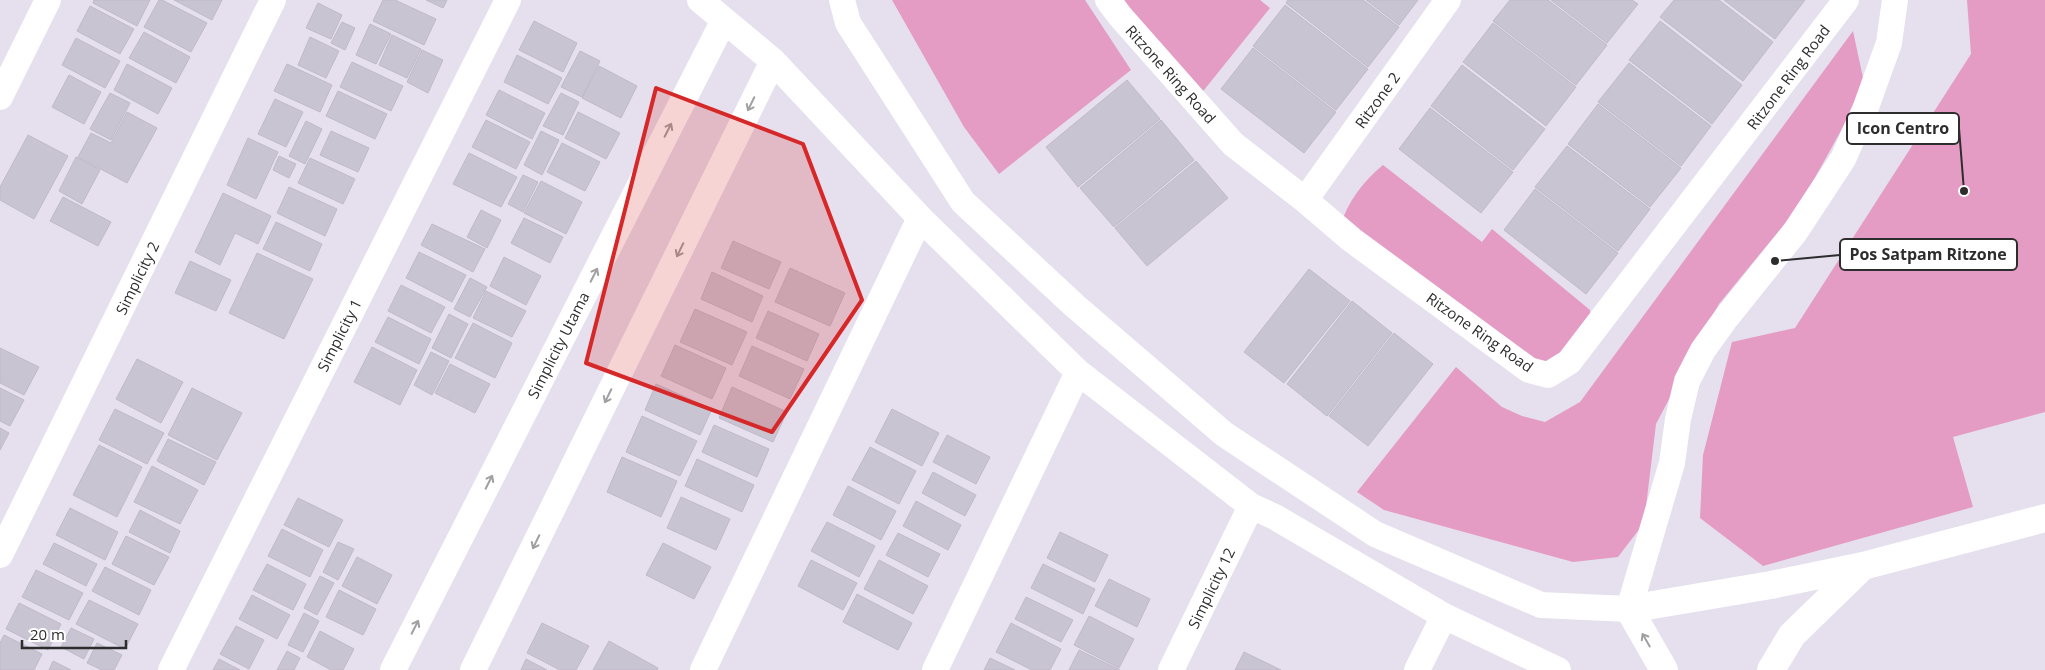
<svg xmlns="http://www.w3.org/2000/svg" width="2045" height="670" font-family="'Open Sans',sans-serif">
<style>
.green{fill:#e49cc4}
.building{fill:#c9c4d1;stroke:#c0b9ca}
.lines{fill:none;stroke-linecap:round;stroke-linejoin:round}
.street{stroke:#fff;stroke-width:26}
.secondary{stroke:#fff;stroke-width:28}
.oneway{stroke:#a0a0a0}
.marked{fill:#d62828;fill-opacity:0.2;stroke:#d62828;stroke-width:4;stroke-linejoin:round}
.labels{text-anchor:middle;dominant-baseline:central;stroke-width:4.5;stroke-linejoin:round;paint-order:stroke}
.street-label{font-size:15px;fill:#2d2d2d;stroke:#fff}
.leader{fill:none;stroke:#2d2d2d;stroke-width:2}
.callout-dot{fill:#2d2d2d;stroke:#fff;stroke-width:2}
.callout{fill:#fff;stroke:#2d2d2d;stroke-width:2}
.callout-label{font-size:16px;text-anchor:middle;font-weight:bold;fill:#2d2d2d}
</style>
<rect width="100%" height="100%" fill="#e5dfee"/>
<path class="green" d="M892,0H1085L1131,70L999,174L964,127Z
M1123,0H1260L1270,8L1200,95Z
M1967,0H2045V412L1953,437L1973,507L1763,566L1700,518L1703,455L1732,342L1795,328L1971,54Z
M1853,31L1865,87L1800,205L1719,304L1656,424L1644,523L1618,557L1573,562L1384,510L1357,492L1456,367L1502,407L1522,416L1545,422L1580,402Z
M1383,165L1482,242L1492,229L1590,310V326L1546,381L1340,226C1348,202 1363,181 1383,165Z"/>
<path class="building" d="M94,0H150L137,26L93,3Z
M159,0H162L207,23L191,52L144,27Z
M174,0H222L212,20Z
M383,0H395L436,19L424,45L373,21Z
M426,0H447L443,8Z
M1288,0H1363L1399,27L1368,67L1286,3Z
M1366,0H1418L1399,25Z
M1510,0H1548L1607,45L1576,85L1493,21Z
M1551,0H1632L1638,4L1607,43Z
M1674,0H1719L1773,42L1743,81L1660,17Z
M1724,0H1805L1775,39Z
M318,3L342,15L331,39L306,28Z
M1285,5L1368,69L1336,110L1253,46Z
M90,6L134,29L120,54L77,31Z
M534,21L577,43L563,72L519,50Z
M1660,21L1742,85L1712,124L1629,60Z
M342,22L355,28L345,50L331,43Z
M1493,23L1576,87L1546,126L1463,62Z
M370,24L391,34L376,64L356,55Z
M144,32L190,57L176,83L129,58Z
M392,35L421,49L407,78L379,65Z
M310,37L339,51L326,78L298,65Z
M76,38L120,61L105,88L62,65Z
M1253,48L1336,112L1304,153L1221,89Z
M422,50L443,60L428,93L407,82Z
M580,51L600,61L582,97L561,87Z
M517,55L562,78L548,104L504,82Z
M352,62L403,86L391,111L340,87Z
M1629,63L1711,126L1681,166L1598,102Z
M127,64L172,88L158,114L114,90Z
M287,64L332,85L320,112L274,91Z
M1462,65L1545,129L1513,170L1431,106Z
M599,66L637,86L621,118L582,98Z
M69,75L101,92L84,124L52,107Z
M1127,80L1160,119L1078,187L1046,147Z
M499,90L545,113L532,139L486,115Z
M338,91L387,114L375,139L326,116Z
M110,93L130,103L111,140L90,129Z
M561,93L579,102L563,135L543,126Z
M275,99L303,112L286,147L258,134Z
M1598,104L1681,168L1650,207L1568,144Z
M1430,108L1513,172L1481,213L1399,149Z
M127,112L157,128L127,183L78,157L91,133L111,143Z
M578,112L620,133L606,159L565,138Z
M486,120L530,142L516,169L472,147Z
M1161,120L1194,160L1114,227L1080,188Z
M306,121L322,129L305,164L289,156Z
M331,131L369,148L358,172L320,155Z
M541,131L559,140L542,175L524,165Z
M28,135L68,156L34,219L0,200V187Z
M248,138L278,152L256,199L227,185Z
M562,143L600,162L585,191L547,172Z
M1567,146L1650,209L1618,251L1535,187Z
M469,153L517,177L501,207L453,184Z
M279,156L296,164L289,178L273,170Z
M76,157L100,170L82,204L59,191Z
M310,158L355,179L343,204L298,183Z
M1196,161L1228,198L1147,266L1115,228Z
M523,175L538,182L523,212L508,204Z
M541,181L582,202L566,234L524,213Z
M289,187L337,209L325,236L277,213Z
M1535,189L1618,253L1586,294L1504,230Z
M223,193L271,216L258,244L235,233L220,265L195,252Z
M63,197L111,222L98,246L50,221Z
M481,210L501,220L487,248L467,237Z
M524,218L563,237L550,263L511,243Z
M276,222L322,244L310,271L263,249Z
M432,224L485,249L473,272L421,245Z
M733,241L781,262L769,289L721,268Z
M419,252L466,275L452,302L406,278Z
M257,253L313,279L284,339L229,313Z
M504,257L541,276L526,305L490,286Z
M190,261L231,280L216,311L175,293Z
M790,268L845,293L830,326L775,302Z
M1309,269L1350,301L1284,383L1244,352Z
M712,272L763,296L752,322L701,299Z
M470,278L487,287L470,317L454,309Z
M401,285L445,307L431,333L388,311Z
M486,291L526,311L512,337L473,318Z
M1352,301L1392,333L1327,416L1287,384Z
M695,309L747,332L732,365L680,342Z
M768,311L819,334L807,361L756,338Z
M449,314L468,324L451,358L432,348Z
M388,317L431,339L419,364L375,342Z
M473,323L512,343L495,378L455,358Z
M1394,333L1433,364L1368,446L1329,416Z
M675,345L726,368L712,399L661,376Z
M752,346L804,369L790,399L739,376Z
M372,347L417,370L400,405L354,382Z
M0,348L39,367L24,395L0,383Z
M431,352L449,361L432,395L414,385Z
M137,359L183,382L161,423L116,399Z
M450,364L490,384L475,413L435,393Z
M656,384L712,409L700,435L645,410Z
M732,387L787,412L773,442L719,418Z
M0,388L24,400L10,426L0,421Z
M192,388L242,413L217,460L168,435Z
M115,409L164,433L147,464L99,440Z
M892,409L939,433L922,466L875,442Z
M642,416L697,441L680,476L626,452Z
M714,425L769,449L757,477L702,452Z
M0,428L9,433L0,450Z
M947,435L990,457L976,484L933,462Z
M168,439L216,462L204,485L157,461Z
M99,445L142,467L117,517L73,495Z
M870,447L916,471L899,504L852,480Z
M622,457L677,481L661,517L607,492Z
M697,459L754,485L742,512L685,486Z
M152,466L198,490L180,524L134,502Z
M933,472L976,495L965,516L922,493Z
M848,486L896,511L881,540L833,515Z
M681,497L730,519L716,550L667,528Z
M298,498L343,520L329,547L284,525Z
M916,501L961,525L948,550L903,526Z
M70,508L118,532L105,560L56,535Z
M140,510L180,531L170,553L129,532Z
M827,522L875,546L859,577L811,551Z
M282,529L323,550L310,577L268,556Z
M1060,532L1108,555L1095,582L1047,558Z
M898,533L940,554L928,577L886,555Z
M126,536L169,557L154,585L112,564Z
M338,542L354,549L338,580L323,572Z
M54,543L97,564L86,586L43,564Z
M663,543L711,567L694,599L646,575Z
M357,557L392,575L377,604L342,586Z
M811,560L857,583L843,610L798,586Z
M879,560L928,586L913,614L864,589Z
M267,564L306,584L293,610L253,590Z
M1043,564L1095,589L1083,614L1031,588Z
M105,567L151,590L139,615L92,591Z
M36,570L83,593L69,620L22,597Z
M320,576L334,583L317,615L304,608Z
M1109,579L1150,599L1137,627L1095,606Z
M339,590L376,609L363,635L326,617Z
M857,594L912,623L898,650L843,622Z
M252,595L290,615L277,639L239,619Z
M1026,597L1073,620L1061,642L1015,619Z
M89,600L138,624L125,649L76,624Z
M19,603L61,624L48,650L6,629Z
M304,613L319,621L303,652L288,645Z
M1089,616L1134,639L1119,668L1074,645Z
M542,623L589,646L576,670H560L527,653Z
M1011,623L1061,649L1050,670H1032L996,652Z
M236,626L264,640L249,669L220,654Z
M71,628L94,639L84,659L61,647Z
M320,631L354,649L343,670H331L307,657Z
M4,635L42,654L34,670H0V643Z
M609,641L658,668L657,670H593Z
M97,643L122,655L114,670H102L87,663Z
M1079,650L1120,670H1069Z
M287,651L300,658L294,670H277Z
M1244,652L1281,670H1235Z
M990,658L1015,670H984Z
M219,659L240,670H213Z
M526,659L547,670H521Z
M53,661L71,670H49Z"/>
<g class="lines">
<path class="street" d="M700,0L773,61L920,218L1078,372L1251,506L1275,517L1444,616L1558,670
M842,0L848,23L963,202L1075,306L1224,434L1375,534L1541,605L1629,609L1672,463L1678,419L1687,381L1703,350L1726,318L1795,232L1843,159L1866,107L1889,43L1895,0
M1108,0L1120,16L1233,144L1305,200L1352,240L1529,370L1548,375L1569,362L1846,0
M0,97L48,0
M1305,200L1448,0
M0,555L273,0
M171,670L508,0
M393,670L724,20
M473,670L773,61
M703,670L920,218
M935,670L1078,372
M1171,670L1251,506
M1417,670L1444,616"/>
<path class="secondary" d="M1664,670L1629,609L1771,585L1863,566L2045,518
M1771,670L1792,635L1863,566"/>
</g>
<defs><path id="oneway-shaft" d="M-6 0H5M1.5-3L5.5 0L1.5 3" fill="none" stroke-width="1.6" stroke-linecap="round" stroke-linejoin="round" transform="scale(1.25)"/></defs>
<g class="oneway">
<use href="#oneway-shaft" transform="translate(751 104) rotate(116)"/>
<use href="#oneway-shaft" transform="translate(668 130) rotate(-63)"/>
<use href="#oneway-shaft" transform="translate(680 250) rotate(116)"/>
<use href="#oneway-shaft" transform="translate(594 275) rotate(-63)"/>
<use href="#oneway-shaft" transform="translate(608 396) rotate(116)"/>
<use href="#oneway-shaft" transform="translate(489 482) rotate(-63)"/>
<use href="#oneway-shaft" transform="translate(536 542) rotate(116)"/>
<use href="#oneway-shaft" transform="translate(415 627) rotate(-63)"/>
<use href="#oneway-shaft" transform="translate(1646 640) rotate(-120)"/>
</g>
<path class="marked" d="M656,88L803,144L862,300L772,432L586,363Z"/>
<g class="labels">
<g class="street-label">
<text transform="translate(1171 74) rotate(48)">Ritzone Ring Road</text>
<text transform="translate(1788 77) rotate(-53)">Ritzone Ring Road</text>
<text transform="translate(1377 100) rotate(-54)">Ritzone 2</text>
<text transform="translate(137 278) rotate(-64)">Simplicity 2</text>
<text transform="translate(1480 332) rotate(35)">Ritzone Ring Road</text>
<text transform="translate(339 335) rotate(-63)">Simplicity 1</text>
<text transform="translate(558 345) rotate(-63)">Simplicity Utama</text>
<text transform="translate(1211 588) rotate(-64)">Simplicity 12</text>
</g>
</g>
<path class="leader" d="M1964 191L1959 128M1775 261L1840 255"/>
<g class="callout-dot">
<circle cx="1964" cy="191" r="5"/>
<circle cx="1775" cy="261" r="5"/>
</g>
<g class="callout">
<rect x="1847" y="113" width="112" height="31" rx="5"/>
<rect x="1840" y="239" width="177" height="31" rx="5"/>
</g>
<g class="callout-label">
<text x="1903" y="134">Icon Centro</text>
<text x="1928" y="260">Pos Satpam Ritzone</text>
</g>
<path d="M22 640v8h104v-8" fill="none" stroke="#2d2d2d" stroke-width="2.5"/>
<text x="30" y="640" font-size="15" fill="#2d2d2d" stroke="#ffffff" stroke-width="4" paint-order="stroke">20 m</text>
</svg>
